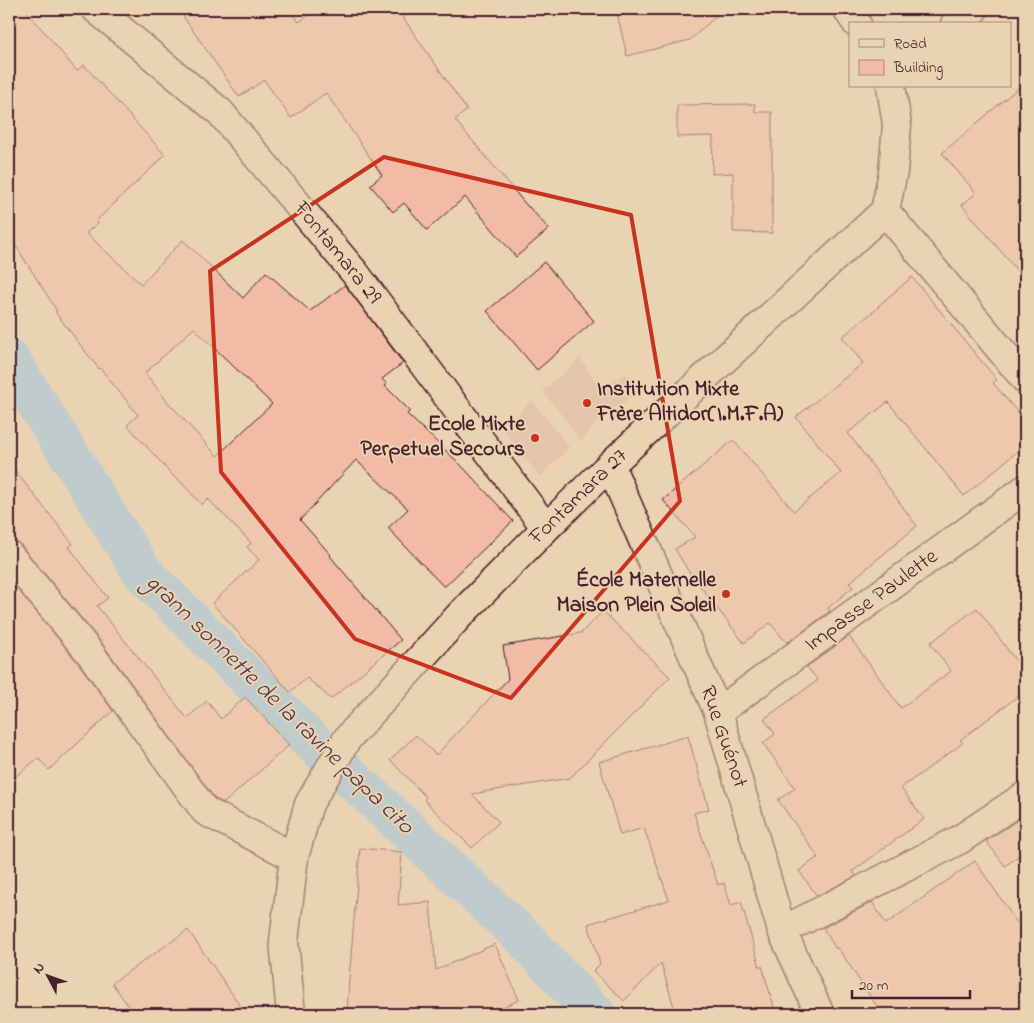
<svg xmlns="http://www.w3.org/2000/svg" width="1034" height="1023" font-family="'Indie Flower',sans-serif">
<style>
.built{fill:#e5c5a9}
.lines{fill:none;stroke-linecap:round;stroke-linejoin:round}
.canal{stroke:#8ec2eb;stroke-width:41}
.building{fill:#f1bba5;stroke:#4a1f2b;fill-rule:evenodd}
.minor-casing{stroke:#4a1f2b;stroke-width:31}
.minor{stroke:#e9d3b2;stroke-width:28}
.marked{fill:none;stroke:#c8321e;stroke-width:4;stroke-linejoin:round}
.poi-dot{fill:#c8321e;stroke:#e9d3b2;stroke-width:2}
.labels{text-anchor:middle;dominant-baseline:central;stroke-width:4;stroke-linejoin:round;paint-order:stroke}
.street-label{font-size:22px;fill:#4a1f2b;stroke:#e9d3b2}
.poi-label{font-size:22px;font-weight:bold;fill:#4a1f2b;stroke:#e9d3b2;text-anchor:end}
.water-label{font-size:24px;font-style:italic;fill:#543748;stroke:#e9d3b2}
</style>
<rect width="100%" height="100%" fill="#e9d3b2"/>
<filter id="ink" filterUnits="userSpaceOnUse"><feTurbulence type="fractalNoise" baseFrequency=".02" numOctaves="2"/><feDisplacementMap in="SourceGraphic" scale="10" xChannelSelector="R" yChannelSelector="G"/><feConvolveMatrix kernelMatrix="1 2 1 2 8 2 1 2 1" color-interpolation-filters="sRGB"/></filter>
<g filter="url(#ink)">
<path class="built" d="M580,358L600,388L625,374L640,392L604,414L581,441L543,391Z
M532,400L569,447L540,477L502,429Z"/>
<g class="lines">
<path class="canal" d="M9,359L143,573L307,737L524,938L595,1014"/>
</g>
<path class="building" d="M9,9H25L77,71L84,65L165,155L96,221L98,223L86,233L141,284L183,240L243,298L266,272L310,311L345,285L403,363L382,379L387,384L385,386L410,411L407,414L459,463L513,521L444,587L388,528L408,509L356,460L300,520L331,555L330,556L401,640L331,699L307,678L290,692L212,603L259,560L247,547L251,543L208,499L202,505L177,478L176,479L127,425L138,415L100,368L99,369L55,312L57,311L9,235ZM194,328L272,404L217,456L168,402L145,373Z
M178,9H290L299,22L318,9H397L467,110L455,120L528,207H529L549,229L516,257L465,197L427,230L404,203L393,212L370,185L382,175L326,93L291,118L264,80L239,97Z
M616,9H724L690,40L627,56Z
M1025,82V280L962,205L976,193L942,153Z
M755,104V112H772V233L733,232V173L712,174L713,136L677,137V105Z
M544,262L594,321L537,370L487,311Z
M912,277L997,380L993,383L1025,421V445L964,496L888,402L848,433L917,526L849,583L853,587L828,608L830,611L787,643L770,623L744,643L687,569L675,549L695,537L663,500L733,440L794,511L841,473L796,417L863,363L842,337L879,307L878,306Z
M9,463L73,544L69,547L108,598L97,606L187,718L207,701L221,719L245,697L289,745L224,803L215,799L102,643L21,545L15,541L9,540Z
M9,579L78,663L113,711L49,770L38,758L9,782Z
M977,608L1025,673V691L960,740L963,743L901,788L924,819L853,871L856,876L817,896L799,871L818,857L778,800L795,788L763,743L775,734L764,719L818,680L807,667L849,636L901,708L951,671L930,643Z
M603,611L670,677L570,778L472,794L499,822L472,848L424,800L426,797L390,760L416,735L436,755L508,679L503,646L581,633Z
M688,736L709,809L694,813L718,885L724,883L731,905L741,902L760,967L762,966L776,1014H676L661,963L624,1001L593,971L600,964L588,924L669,900L644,828L620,835L599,762Z
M1025,815V851L1005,866L986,841Z
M360,848L402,852L398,905L430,902L436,970L495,944L519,1000L487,1014H347L349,979Z
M975,861L1025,934V1014H882L838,948L836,949L823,928L872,902L886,924Z
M188,930L246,1014H134L112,983Z"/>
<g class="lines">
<defs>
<path id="minor" d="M96,9L220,112L355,273L546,528
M847,9L857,24
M955,24L974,9
M885,211L1025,379
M610,465L718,712L782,931L820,1014
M9,555L90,653L205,811L294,857
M718,712L1025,489
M782,931L959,840L1025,796
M291,1014L284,941L294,857L309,804L347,739L459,616L546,528L610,465L885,211L893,172L897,125L891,86"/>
</defs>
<use href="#minor" class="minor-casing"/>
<use href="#minor" class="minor"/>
</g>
</g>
<path d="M0 0H1034V1023H0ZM384,157L631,215L680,501L511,698L355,639L221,472L210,271Z" fill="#e9d3b2" fill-opacity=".55" fill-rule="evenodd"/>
<path class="marked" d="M384,157L631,215L680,501L511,698L355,639L221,472L210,271Z"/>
<g class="poi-dot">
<circle cx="587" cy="403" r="5"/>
<circle cx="535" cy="438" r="5"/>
<circle cx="726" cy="594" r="5"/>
</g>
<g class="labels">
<g class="street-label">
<text transform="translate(337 253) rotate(51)">Fontamara 29</text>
<text transform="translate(579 497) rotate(-44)">Fontamara 27</text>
<text transform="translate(872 601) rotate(-36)">Impasse Paulette</text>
<text transform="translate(723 737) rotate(71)">Rue Guénot</text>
</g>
<g class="poi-label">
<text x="597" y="390" text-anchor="start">Institution Mixte<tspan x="597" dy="25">Frère Altidor(I.M.F.A)</tspan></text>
<text x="525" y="425">Ecole Mixte<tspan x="525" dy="25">Perpetuel Secours</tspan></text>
<text x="716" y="581">École Maternelle<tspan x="716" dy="25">Maison Plein Soleil</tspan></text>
</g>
<g class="water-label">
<text transform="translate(279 705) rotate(44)">grann sonnette de la ravine papa cito</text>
</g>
</g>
<rect width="1034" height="1023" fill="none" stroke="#e9d3b2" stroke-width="30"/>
<rect x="15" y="15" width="1004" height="993" fill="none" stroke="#4a1f2b" stroke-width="2" filter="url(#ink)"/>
<rect x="849" y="22" width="162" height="65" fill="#e9d3b2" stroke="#a98b7c"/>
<rect x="859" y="39" width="25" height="8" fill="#e9d3b2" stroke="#a98b7c"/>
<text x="894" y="48" font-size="15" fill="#4a1f2b">Road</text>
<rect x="859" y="60" width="25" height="15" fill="#f1bba5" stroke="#a98b7c"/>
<text x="894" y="72" font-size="15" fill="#4a1f2b">Building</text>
<g transform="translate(48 976) rotate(311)" stroke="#e9d3b2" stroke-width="4" paint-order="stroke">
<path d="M0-4L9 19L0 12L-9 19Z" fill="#4a1f2b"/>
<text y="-8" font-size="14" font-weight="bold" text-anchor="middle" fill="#4a1f2b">N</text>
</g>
<path d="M852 990v8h118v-8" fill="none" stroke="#4a1f2b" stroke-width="2.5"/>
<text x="859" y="990" font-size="15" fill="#4a1f2b" stroke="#e9d3b2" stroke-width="4" paint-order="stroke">20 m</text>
</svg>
